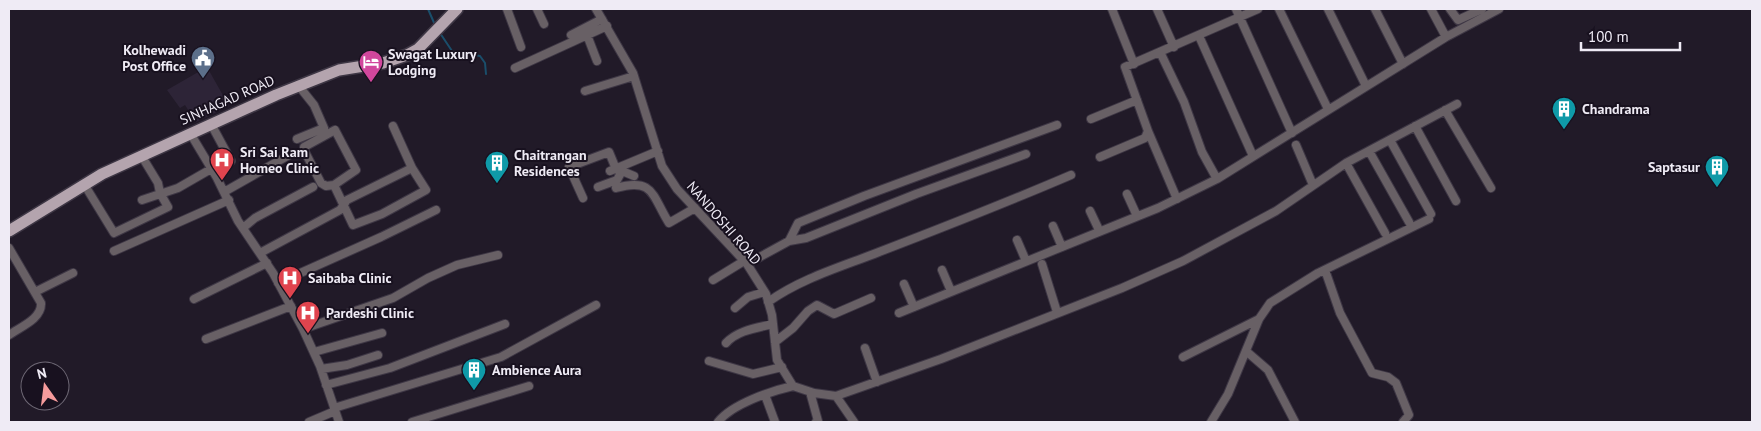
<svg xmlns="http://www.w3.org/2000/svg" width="1761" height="431" font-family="'PT Sans',sans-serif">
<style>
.built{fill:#2d2437}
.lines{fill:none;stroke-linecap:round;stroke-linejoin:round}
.stream{stroke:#1a4e6b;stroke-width:2}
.street-casing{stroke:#3e3745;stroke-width:10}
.primary-casing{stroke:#3e3745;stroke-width:14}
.street{stroke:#686065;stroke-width:8}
.primary{stroke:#b4a4ae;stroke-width:11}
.labels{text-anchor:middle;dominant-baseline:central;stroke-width:4;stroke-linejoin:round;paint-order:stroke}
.poi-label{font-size:14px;font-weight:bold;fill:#efebf5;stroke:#18111f;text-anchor:start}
.street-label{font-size:14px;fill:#efebf5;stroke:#18111f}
</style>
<rect width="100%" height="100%" fill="#211a28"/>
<path class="built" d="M207,67L229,106L196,122L185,105L180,108L167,90Z"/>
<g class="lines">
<path class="stream" d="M428,9L435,25
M440,33L452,51L480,56L485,63L486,74"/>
<defs>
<path id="street" d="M507,9L521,47
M537,9L544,24
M596,9L633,73L662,166L677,189L747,264L766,294L772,315L777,360L793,386L814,393L836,396L854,422
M1112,9L1134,64
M1157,9L1174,47
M1236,9L1292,133
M1279,9L1328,109
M1328,9L1366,86
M1375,9L1403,64
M1431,9L1446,37
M1450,9L1458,20L1482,9
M571,35L602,19
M587,35L597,61
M1199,36L1253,156
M1160,52L1184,102L1202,152L1217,179
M515,68L607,26
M585,91L634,76
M1445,110L1491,188
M1091,119L1137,100
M211,124L231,161
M393,126L412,168
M1415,126L1456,201
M1148,131L1177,199
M190,133L217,178L238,221L273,273L303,329L320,366L339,422
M297,139L324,128L314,105L298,85
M1390,140L1431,214
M1296,145L1313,185
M1369,151L1409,222
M1100,157L1145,138L1148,131L1125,67L1258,9
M1346,163L1385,233
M610,171L658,151
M84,184L114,233L168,207L160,193L158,183L141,155
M598,187L617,180L622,171L634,176
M616,188C654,177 652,196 669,223L695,208
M224,192L289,155
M1127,194L1137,216
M583,198L569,167L609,152L616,169L622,171
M142,200L178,188L211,169
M1090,211L1099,230
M1053,226L1062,247
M243,228L255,218L313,187
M1017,240L1026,261
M789,241L806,238L916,194L1026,154
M9,248L41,303C42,319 20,327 9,335
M114,251L229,200
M260,253L340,210L347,200L412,168L426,190L382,214L353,225L334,185L326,186L321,183L304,150V147L335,130L356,170L334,185
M747,264L789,241L798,223L864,196L1057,125
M1042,264L1057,312
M942,270L951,291
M1325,270L1340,313L1372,373L1388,377L1396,383L1409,415L1403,422
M713,280L744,261
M278,283L381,237L436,210
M904,284L914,307
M35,292L73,273
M194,299L267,263
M768,302C802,278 841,267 879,252C944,227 1008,202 1071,175
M735,308L748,297L764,292
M899,313L1158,208L1217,179L1446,37L1499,9
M303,329L393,298L428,278L457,265L498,255
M206,339L291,306
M775,342L793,328L808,311L817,305L834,314L871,298
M726,343C738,330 757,328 773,324
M865,348L877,382
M1246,351L1268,370L1295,422
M314,352L382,333
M1183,357L1259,319
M709,361L753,374L782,367
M321,369L347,365L378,355
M326,385L390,368L505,324
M810,392L818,421L816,422
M765,395L775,422
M836,396L941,359L1122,288L1183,261L1276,211L1346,163L1457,104
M334,408L501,357L596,305
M309,422L335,411
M412,422L529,386
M718,422C732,404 771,391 793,386
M1211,422L1228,394L1259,319L1270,303L1318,273L1429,219"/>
<path id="primary" d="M9,231L102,174L276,95L339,70L383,63L407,55L418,49L457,9"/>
</defs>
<use href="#street" class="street-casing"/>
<use href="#primary" class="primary-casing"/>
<use href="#street" class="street"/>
<use href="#primary" class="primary"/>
</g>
<defs>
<symbol id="civic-pin" viewBox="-11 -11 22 30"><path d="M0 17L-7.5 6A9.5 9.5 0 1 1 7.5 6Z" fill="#5c6f8a" stroke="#18111f"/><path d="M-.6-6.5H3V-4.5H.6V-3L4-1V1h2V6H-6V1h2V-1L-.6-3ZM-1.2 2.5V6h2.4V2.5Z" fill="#fff"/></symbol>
<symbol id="hotel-pin" viewBox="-11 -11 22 30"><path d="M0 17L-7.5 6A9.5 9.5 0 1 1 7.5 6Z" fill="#d1479c" stroke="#18111f"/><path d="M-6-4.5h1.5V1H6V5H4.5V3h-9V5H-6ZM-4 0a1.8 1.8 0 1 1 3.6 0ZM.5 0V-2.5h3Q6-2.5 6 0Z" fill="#fff"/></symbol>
<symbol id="building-pin" viewBox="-11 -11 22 30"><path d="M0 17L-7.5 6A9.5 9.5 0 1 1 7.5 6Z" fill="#0f9aa8" stroke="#18111f"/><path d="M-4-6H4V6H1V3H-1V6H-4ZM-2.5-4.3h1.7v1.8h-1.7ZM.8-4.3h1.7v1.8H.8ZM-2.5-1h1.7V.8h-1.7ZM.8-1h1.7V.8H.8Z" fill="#fff"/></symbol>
<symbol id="hospital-pin" viewBox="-11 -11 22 30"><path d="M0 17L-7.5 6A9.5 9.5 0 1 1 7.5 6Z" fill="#e0444e" stroke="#18111f"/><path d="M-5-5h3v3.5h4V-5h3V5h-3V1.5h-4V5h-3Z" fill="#fff"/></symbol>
</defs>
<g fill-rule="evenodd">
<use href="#civic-pin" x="189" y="44" width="28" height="38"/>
<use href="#hotel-pin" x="357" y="48" width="28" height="38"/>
<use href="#building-pin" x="1550" y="95" width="28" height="38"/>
<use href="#hospital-pin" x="208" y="146" width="28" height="38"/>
<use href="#building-pin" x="483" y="149" width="28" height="38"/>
<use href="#building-pin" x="1703" y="153" width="28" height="38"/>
<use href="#hospital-pin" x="276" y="264" width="28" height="38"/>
<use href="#hospital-pin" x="294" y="299" width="28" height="38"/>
<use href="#building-pin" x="460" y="356" width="28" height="38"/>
</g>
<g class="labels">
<g class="poi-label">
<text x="186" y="50" text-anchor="end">Kolhewadi<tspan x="186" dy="16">Post Office</tspan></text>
<text x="388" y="54">Swagat Luxury<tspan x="388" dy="16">Lodging</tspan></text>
<text x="1582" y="109">Chandrama</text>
<text x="240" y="152">Sri Sai Ram<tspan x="240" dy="16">Homeo Clinic</tspan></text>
<text x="514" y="155">Chaitrangan<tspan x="514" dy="16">Residences</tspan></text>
<text x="1700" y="167" text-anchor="end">Saptasur</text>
<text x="308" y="278">Saibaba Clinic</text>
<text x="326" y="313">Pardeshi Clinic</text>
<text x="492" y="370">Ambience Aura</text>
</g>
<g class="street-label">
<text transform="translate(227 100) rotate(-24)">SINHAGAD ROAD</text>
<text transform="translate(724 223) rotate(49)">NANDOSHI ROAD</text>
</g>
</g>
<rect width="1761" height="431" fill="none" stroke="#efebf5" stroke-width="20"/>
<g transform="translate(45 386) rotate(346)"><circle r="24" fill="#18111f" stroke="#6e6875"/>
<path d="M0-4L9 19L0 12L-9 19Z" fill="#f59b9c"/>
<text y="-8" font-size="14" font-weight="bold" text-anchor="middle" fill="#efebf5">N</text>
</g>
<path d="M1581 42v8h99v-8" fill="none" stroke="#efebf5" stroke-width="2.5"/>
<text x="1588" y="42" font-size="15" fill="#efebf5" stroke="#18111f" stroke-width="4" paint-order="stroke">100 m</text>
</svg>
